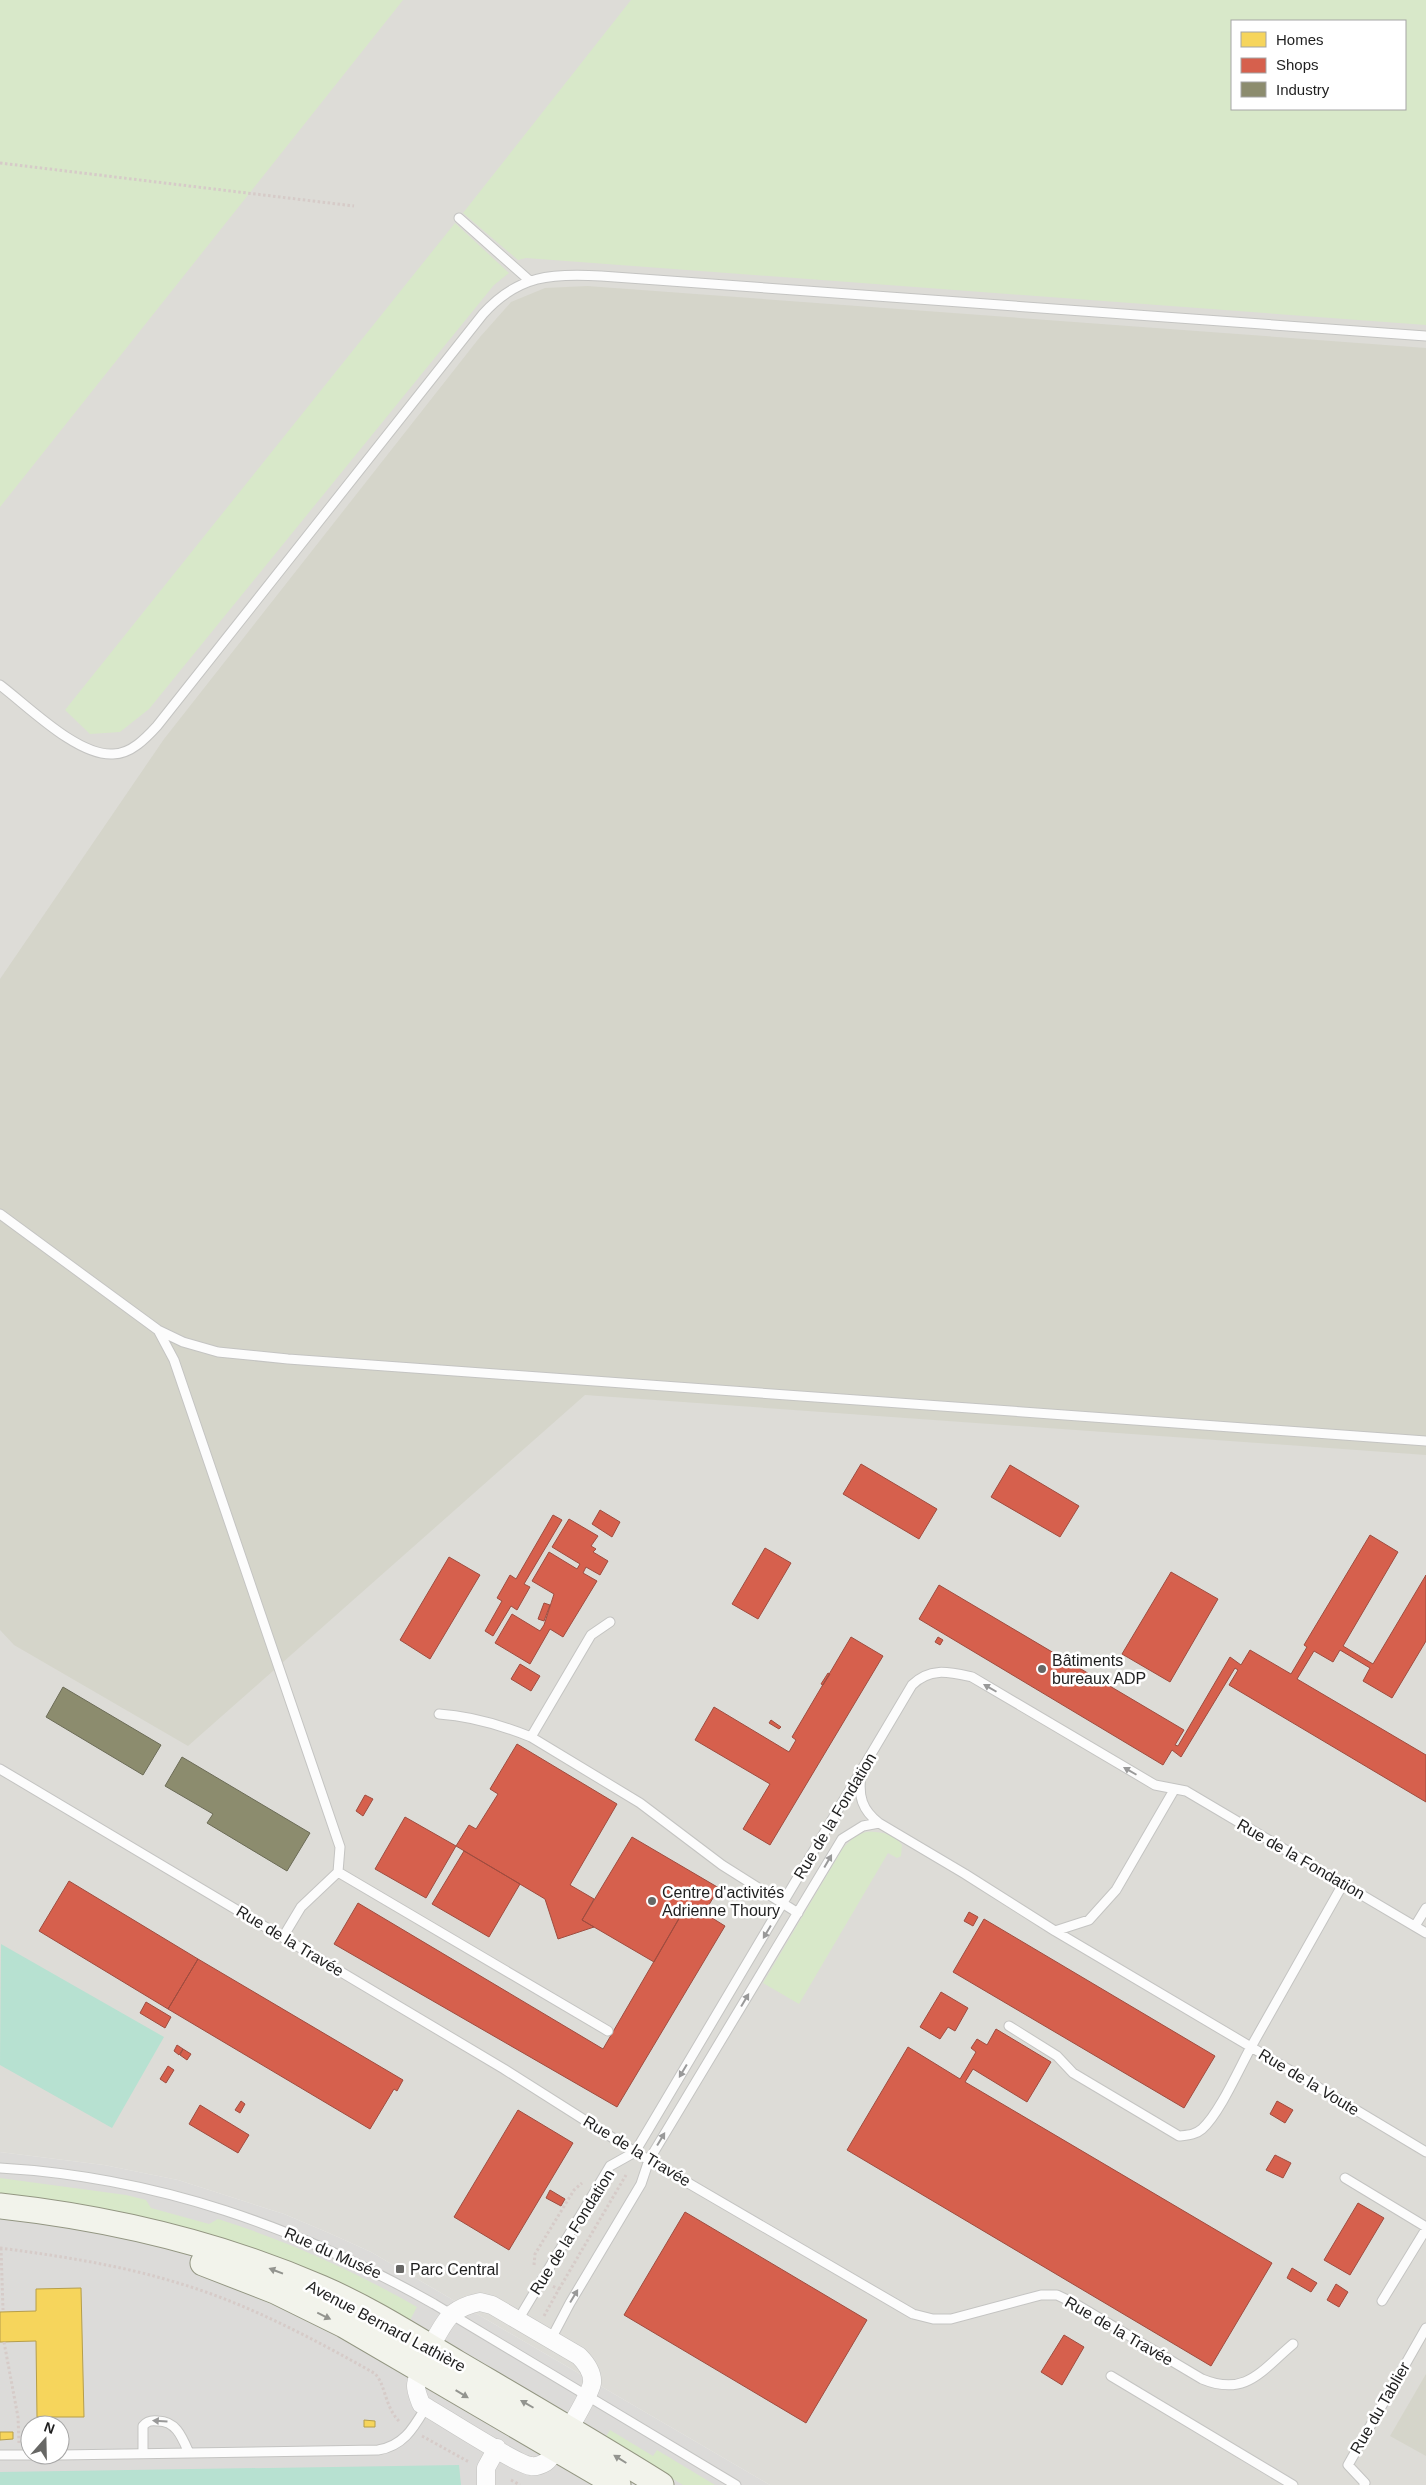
<svg xmlns="http://www.w3.org/2000/svg" width="1426" height="2485" font-family="Arial,sans-serif">
<style>
.residential{fill:#dcdbd9;fill-rule:evenodd}
.airport{fill:#dddcd7;fill-rule:evenodd}
.construction{fill:#d5d5ca}
.grass{fill:#d8e8c9;fill-rule:evenodd}
.pitch{fill:#b7e1d1}
.homes{fill:#f6d55c;stroke:#b69e4a}
.shops{fill:#d6604d;stroke:#9f4c3f}
.industry{fill:#8c8c6e;stroke:#6b6b56}
.lines{fill:none;stroke-linecap:round;stroke-linejoin:round}
.lane-casing{stroke:#c4c4c2;stroke-width:11}
.street-casing{stroke:#c4c4c2;stroke-width:19}
.secondary-casing{stroke:#939682;stroke-width:27}
.path{stroke:#d6cbc8;stroke-width:3;stroke-dasharray:2.5 2.5;stroke-linecap:butt}
.lane{stroke:#fcfcfc;stroke-width:9}
.street{stroke:#fcfcfc;stroke-width:18}
.secondary{stroke:#f2f3eb;stroke-width:25}
.oneway{fill:#999}
.oneway2{fill:#93948f}
.poi-dot{fill:#676765;stroke:#fff;stroke-width:2}
.labels{text-anchor:middle;dominant-baseline:central;stroke-width:5;stroke-linejoin:round;paint-order:stroke}
.poi-label{font-size:16px;fill:#1f1f1f;stroke:#fff;text-anchor:start}
.street-label{font-size:16px;fill:#1f1f1f;stroke:#fff}
</style>
<rect width="100%" height="100%" fill="#edece8"/>
<path class="residential" d="M0,2152L104,2165L178,2180L284,2214L329,2233L371,2252L770,2485H0ZM30,2425H60V2455H30Z"/>
<path class="airport" d="M0,0H1426V2485H770L371,2252L329,2233L284,2214L178,2180L104,2165L0,2152ZM1232,21H1405V109H1232Z"/>
<path class="construction" d="M587,286L1426,348V1455L585,1395L188,1746L14,1645L0,1630V979L164,739L480,337L511,302L545,288Z
M1426,2374V2456L1390,2436Z"/>
<path class="grass" d="M0,0H403L0,507Z
M631,0H1426V325L526,258L518,260L463,213ZM1405,21V109H1232V21Z
M455,223L509,273L494,285L149,709L120,732L90,734L65,710Z
M866,1832C880,1831 894,1834 902,1845L901,1856L897,1858L888,1853L799,2004L763,1983L843,1848L855,1836Z
M0,2178L126,2195L146,2200L151,2208L209,2224L218,2219C288,2241 354,2271 417,2307L409,2322L360,2295L0,2200Z
M610,2430L653,2456L657,2450L715,2485H683L605,2438Z"/>
<path class="pitch" d="M1,1944L164,2037L112,2128L0,2065Z
M459,2465L461,2485H0V2472Z"/>
<path class="homes" d="M81,2288L84,2417H37L36,2341L0,2342V2312L36,2311V2289Z
M364,2420L375,2421V2427H364Z
M0,2432H13V2439L0,2440Z"/>
<path class="shops" d="M861,1464L937,1509L919,1539L843,1494Z
M1010,1465L1079,1506L1060,1537L991,1497Z
M600,1510L620,1522L612,1537L592,1524Z
M553,1515L562,1520L524,1584L530,1587L517,1610L511,1606L493,1636L485,1631L502,1601L497,1598L510,1575L516,1579Z
M569,1519L598,1536L591,1546L596,1549L593,1552L608,1561L600,1575L586,1567L583,1573L597,1581L563,1637L550,1629L530,1664L495,1643L512,1614L540,1631L544,1625L554,1594L532,1581L549,1552L577,1569L580,1564L552,1547Z
M1370,1535L1398,1552L1343,1646L1373,1664L1426,1575V1641L1392,1698L1363,1681L1370,1668L1340,1650L1333,1662L1314,1651L1297,1679L1426,1755V1802L1229,1685L1238,1670L1235,1668L1181,1757L1172,1750L1163,1765L919,1619L939,1585L1184,1730L1175,1745L1178,1746L1230,1657L1241,1665L1250,1650L1291,1674L1307,1647L1304,1645Z
M765,1548L791,1563L758,1619L732,1604Z
M449,1557L480,1575L430,1659L400,1640Z
M1171,1572L1218,1599L1170,1682L1122,1654Z
M544,1603L550,1605L544,1621L538,1619Z
M851,1637L883,1656L770,1845L743,1829L770,1784L695,1740L714,1707L789,1752L796,1740L792,1737Z
M938,1637L943,1640L940,1645L935,1642Z
M520,1664L540,1676L531,1691L511,1679Z
M828,1673L830,1674L823,1685L821,1684Z
M771,1720L781,1727L779,1729L769,1723Z
M517,1744L617,1804L570,1885L594,1899L582,1920L594,1927L558,1939L545,1899L456,1846L469,1825L476,1829L498,1794L490,1789Z
M365,1795L373,1799L363,1816L356,1811Z
M405,1817L456,1846L426,1898L375,1869Z
M632,1837L719,1888L704,1913L688,1903L654,1962L582,1920Z
M464,1851L520,1884L489,1937L432,1904Z
M69,1881L198,1959L168,2009L39,1931Z
M358,1903L603,2049L688,1903L725,1926L617,2107L334,1944Z
M969,1912L978,1917L973,1926L964,1921Z
M984,1919L1215,2056L1184,2108L953,1972Z
M198,1959L403,2080L397,2091L394,2089L370,2129L168,2009Z
M941,1992L968,2008L955,2031L948,2027L940,2039L920,2027Z
M146,2002L171,2017L165,2028L140,2013Z
M996,2029L1051,2062L1027,2102L973,2069L965,2082L1272,2263L1211,2366L847,2150L908,2047L960,2079L976,2052L971,2048L977,2039L987,2045Z
M177,2045L183,2049L179,2055L174,2051Z
M183,2049L191,2054L187,2060L180,2055Z
M168,2066L174,2070L166,2083L160,2079Z
M241,2101L245,2104L240,2113L235,2110Z
M1277,2101L1293,2110L1285,2123L1270,2114Z
M200,2105L249,2135L238,2153L189,2124Z
M518,2110L573,2143L509,2250L454,2217Z
M1275,2155L1291,2163L1283,2178L1266,2170Z
M550,2190L565,2199L561,2206L546,2198Z
M1358,2203L1384,2218L1350,2275L1324,2260Z
M685,2212L867,2320L806,2423L624,2315Z
M1292,2268L1317,2283L1311,2292L1287,2278Z
M1336,2284L1348,2292L1339,2307L1327,2300Z
M1064,2335L1084,2347L1062,2385L1041,2372Z"/>
<path class="industry" d="M63,1687L161,1745L143,1775L46,1717Z
M182,1757L310,1833L287,1871L207,1823L213,1814L165,1786Z"/>
<g class="lines">
<defs>
<path id="lane" d="M459,218L530,281
M0,685C28,706 77,756 113,754C131,754 146,738 157,726L483,314C518,275 552,273 601,276L1426,336
M0,1214L158,1330L183,1342L218,1352L288,1359L1426,1441
M158,1330L174,1360L340,1847L338,1872L301,1907L283,1937
M610,1622L591,1635L531,1737L640,1803L722,1865L798,1913
M439,1714C471,1716 501,1725 531,1737
M0,1769L504,2069L635,2152L913,2314L933,2319H951L1041,2295H1057L1074,2303L1202,2379C1246,2397 1261,2371 1293,2344
M861,1775C858,1796 862,1810 879,1823
M338,1872L608,2031
M1343,1884L1251,2047L1426,2152
M1415,1926L1426,1908
M1009,2026L1057,2056L1073,2073L1179,2136C1188,2135 1195,2135 1202,2129C1219,2114 1239,2069 1251,2047L1055,1931
M0,2168C157,2177 298,2227 434,2304L736,2485
M1345,2178L1426,2227
M1382,2301L1426,2229
M518,2320L610,2166L635,2152L912,1685C930,1667 949,1672 972,1677L1155,1785L1186,1791L1426,1933
M551,2339L570,2303L641,2184L649,2160L842,1839L863,1826L879,1823L965,1874L1055,1931L1089,1920L1116,1890L1174,1790
M1111,2376L1293,2485
M143,2453V2426C147,2421 151,2420 158,2421C176,2421 182,2437 189,2453
M0,2455H35
M60,2455L378,2450C404,2446 414,2427 426,2407
M1364,2485L1365,2483L1348,2465L1426,2328"/>
<path id="street" d="M480,2302L492,2305L579,2356C586,2363 593,2372 592,2383C590,2395 555,2455 546,2462C541,2465 537,2467 531,2466C517,2465 439,2414 421,2404C419,2398 416,2392 416,2386C416,2372 442,2323 452,2314C461,2307 470,2304 480,2302Z
M486,2485V2468L497,2448"/>
<path id="secondary" d="M0,2206C109,2218 220,2244 321,2288C368,2308 413,2337 457,2363C525,2403 594,2443 661,2485
M203,2263L275,2291L344,2325L618,2485"/>
</defs>
<use href="#lane" class="lane-casing"/>
<use href="#street" class="street-casing"/>
<use href="#secondary" class="secondary-casing"/>
<path class="path" d="M0,163L354,206
M0,2248C60,2256 120,2265 178,2283C246,2303 312,2338 374,2373C386,2383 384,2407 400,2422
M1,2248L3,2310
M534,2265L535,2254L574,2190L582,2183
M559,2289L626,2175
M544,2316L559,2289L552,2286
M4,2342L18,2417L19,2443
M422,2436L469,2462
M511,2480L520,2485"/>
<use href="#lane" class="lane"/>
<use href="#street" class="street"/>
<use href="#secondary" class="secondary"/>
</g>
<defs><path id="oneway-solid" d="M-6-.8H1V-3.2L6.5 0L1 3.2V.8H-6Z" transform="scale(1.25)"/></defs>
<g class="oneway">
<use href="#oneway-solid" transform="translate(990 1688) rotate(-150)"/>
<use href="#oneway-solid" transform="translate(1130 1771) rotate(-150)"/>
<use href="#oneway-solid" transform="translate(828 1861) rotate(-60)"/>
<use href="#oneway-solid" transform="translate(767 1932) rotate(121)"/>
<use href="#oneway-solid" transform="translate(745 2000) rotate(-59)"/>
<use href="#oneway-solid" transform="translate(683 2071) rotate(121)"/>
<use href="#oneway-solid" transform="translate(661 2139) rotate(-59)"/>
<use href="#oneway-solid" transform="translate(574 2296) rotate(-59)"/>
<use href="#oneway-solid" transform="translate(160 2421) rotate(-176)"/>
</g>
<g class="oneway2">
<use href="#oneway-solid" transform="translate(276 2271) rotate(-159)"/>
<use href="#oneway-solid" transform="translate(324 2316) rotate(26)"/>
<use href="#oneway-solid" transform="translate(462 2394) rotate(31)"/>
<use href="#oneway-solid" transform="translate(527 2404) rotate(-150)"/>
<use href="#oneway-solid" transform="translate(620 2459) rotate(-148)"/>
</g>
<g class="poi-dot">
<circle cx="1042" cy="1669" r="5"/>
<circle cx="652" cy="1901" r="5"/>
<rect x="395" y="2264" width="10" height="10" rx="2.5"/>
</g>
<g class="labels">
<g class="poi-label">
<text x="1052" y="1660">Bâtiments<tspan x="1052" dy="18">bureaux ADP</tspan></text>
<text x="662" y="1892">Centre d'activités<tspan x="662" dy="18">Adrienne Thoury</tspan></text>
<text x="410" y="2269">Parc Central</text>
</g>
<g class="street-label">
<text transform="translate(835 1816) rotate(-59)">Rue de la Fondation</text>
<text transform="translate(1301 1859) rotate(30)">Rue de la Fondation</text>
<text transform="translate(290 1941) rotate(31)">Rue de la Travée</text>
<text transform="translate(1309 2082) rotate(31)">Rue de la Voute</text>
<text transform="translate(637 2151) rotate(31)">Rue de la Travée</text>
<text transform="translate(572 2232) rotate(-58)">Rue de la Fondation</text>
<text transform="translate(333 2253) rotate(24)">Rue du Musée</text>
<text transform="translate(386 2326) rotate(28)">Avenue Bernard Lathière</text>
<text transform="translate(1119 2331) rotate(30)">Rue de la Travée</text>
<text transform="translate(1380 2408) rotate(-60)">Rue du Tablier</text>
</g>
</g>
<rect x="1231" y="20" width="175" height="90" fill="#ffffff" stroke="#a5a5a5"/>
<rect x="1241" y="32" width="25" height="15" fill="#f6d55c" stroke="#a5a5a5"/>
<text x="1276" y="45" font-size="15" fill="#1f1f1f">Homes</text>
<rect x="1241" y="58" width="25" height="15" fill="#d6604d" stroke="#a5a5a5"/>
<text x="1276" y="70" font-size="15" fill="#1f1f1f">Shops</text>
<rect x="1241" y="82" width="25" height="15" fill="#8c8c6e" stroke="#a5a5a5"/>
<text x="1276" y="95" font-size="15" fill="#1f1f1f">Industry</text>
<g transform="translate(45 2440) rotate(20)"><circle r="24" fill="#ffffff" stroke="#a5a5a5"/>
<path d="M0-4L9 19L0 12L-9 19Z" fill="#676765"/>
<text y="-8" font-size="14" font-weight="bold" text-anchor="middle" fill="#1f1f1f">N</text>
</g>
</svg>
